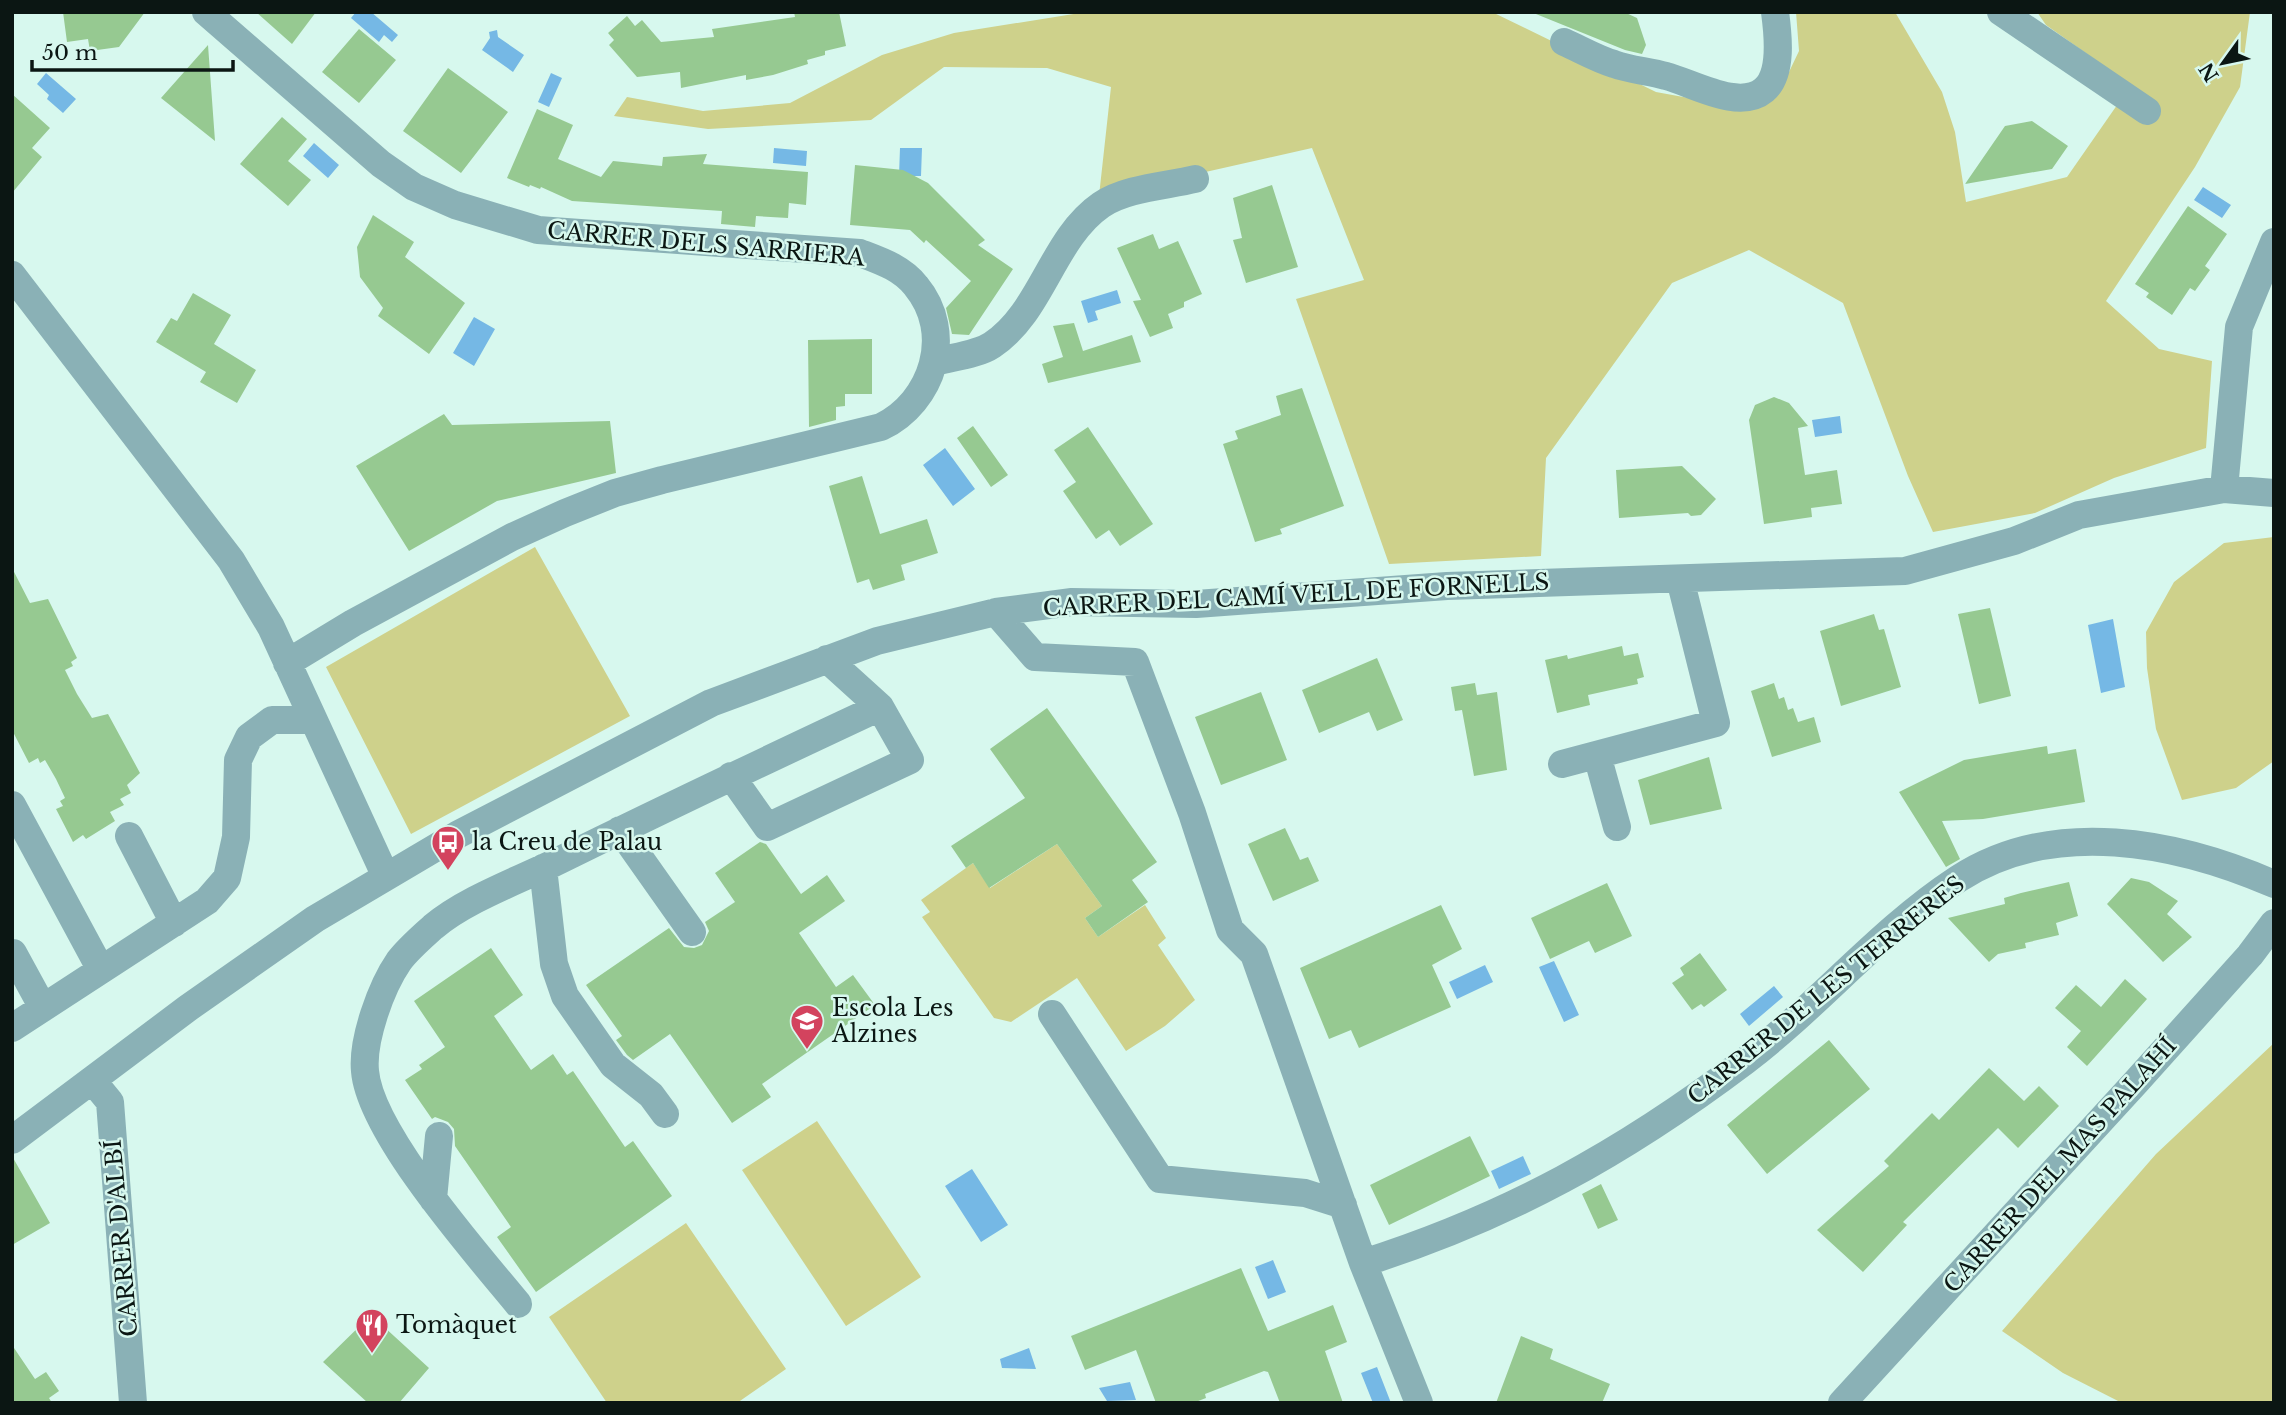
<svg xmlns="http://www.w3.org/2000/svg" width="2286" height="1415" font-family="'Libre Baskerville',serif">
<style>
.green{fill:#ced18b}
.water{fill:#75b8e5}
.building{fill:#96c991}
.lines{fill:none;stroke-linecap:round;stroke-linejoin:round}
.minor{stroke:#8ab1b6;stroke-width:28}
.labels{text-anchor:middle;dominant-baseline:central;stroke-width:5;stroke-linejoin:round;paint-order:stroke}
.street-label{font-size:23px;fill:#0b1613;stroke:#d7f8ee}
.poi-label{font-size:23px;fill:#0b1613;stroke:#d7f8ee;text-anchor:start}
</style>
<rect width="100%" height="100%" fill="#d7f8ee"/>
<path class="green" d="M1086,12H1492L1656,92L1738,107L1779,93L1799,51L1796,12H1895L1942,92L1955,132L1966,202L2067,177L2131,85L2046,25L2037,12H2250L2240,87L2195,167L2106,301L2159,349L2212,361L2206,448L2114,478L2035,513L1933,532L1908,476L1843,303L1749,250L1672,283L1546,458L1541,556L1389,564L1296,299L1364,280L1312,148L1099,196L1111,87L1047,68L944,67L871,120L708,129L614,116L627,97L703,111L790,103L882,55L954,33Z
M2274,537V761L2236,788L2182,800L2156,729L2147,668L2146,632L2174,582L2224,543Z
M535,547L630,716L411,834L326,667Z
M1057,844L1102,906L1085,918L1098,937L1145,905L1166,938L1158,945L1195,1000L1165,1026L1126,1051L1077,978L1011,1022L994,1018L922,917L930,912L921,900L973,863L990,888Z
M2274,1043V1403H2122L2063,1373L2002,1331L2156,1154Z
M817,1121L921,1277L846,1326L742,1170Z
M686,1223L786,1369L737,1403H607L549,1317Z"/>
<path class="water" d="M356,12H371L398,35L392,42L384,35L379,42L351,18Z
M497,30L498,37L524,55L513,72L482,50L490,38L489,32Z
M46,73L76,99L63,113L47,99L49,95L37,84Z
M551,73L562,78L549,107L538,102Z
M314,143L339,165L328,178L303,156Z
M774,148L807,151L806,166L773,163Z
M900,148H922L921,176H899Z
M2203,187L2231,205L2222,218L2194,200Z
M1117,290L1121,303L1095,311L1098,320L1088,323L1081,301Z
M474,317L495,329L474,366L453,353Z
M1840,416L1842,433L1815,437L1812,420Z
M945,448L975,489L953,506L923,465Z
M2113,619L2125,687L2101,693L2088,625Z
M1554,961L1579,1015L1564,1022L1539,967Z
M1485,965L1493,982L1457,999L1449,982Z
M1774,986L1783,997L1749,1026L1740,1014Z
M1523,1156L1531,1174L1499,1189L1491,1171Z
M972,1169L1008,1225L981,1242L945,1186Z
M1273,1260L1286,1292L1268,1299L1255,1267Z
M1029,1348L1036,1369L1002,1368L1000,1359Z
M1377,1367L1391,1403H1373L1361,1373Z
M1130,1382L1136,1400L1107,1401L1099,1388Z"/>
<path class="building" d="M63,12H145L119,47L90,51L88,39L67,42Z
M256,12H316L292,44Z
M794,12H839L846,46L825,51V55L807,60L808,64L773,75L746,80V75L681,88L680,72L637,77L609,45L614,40L608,33L627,16L635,26L642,20L661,42L714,37L712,29L795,17Z
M1531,12H1624L1637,18L1646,45L1642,54L1625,50Z
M359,29L396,60L359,103L322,72Z
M208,45L215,141L161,98Z
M448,68L508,112L461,173L403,131Z
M12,94L50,128L32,148L42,157L12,193Z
M537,109L573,125L558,159L601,177L613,161L662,166L663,157L707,154L703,164L808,172L806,205L789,203L788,218L756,216L755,227L721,224L722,211L572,201L541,187L540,189L530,185L529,187L507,178Z
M282,117L307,139L288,161L311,180L288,206L240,164Z
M2032,121L2068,146L2052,169L1965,184L2005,126Z
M855,165L903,170L928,183L985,240L978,245L1013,269L969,335L952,334L946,308L971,281L926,240L924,243L910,230L850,225Z
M1272,185L1298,267L1246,283L1233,240L1242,238L1233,198Z
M2188,206L2227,234L2205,266L2210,270L2195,291L2190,288L2172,315L2146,297L2149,293L2135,284Z
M373,215L414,242L405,257L465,303L429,354L378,316L383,308L360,277L357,247Z
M1153,234L1159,249L1178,241L1202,294L1184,302V307L1168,314L1173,328L1150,337L1133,301L1141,300L1117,248Z
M193,293L231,315L214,344L256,370L237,403L200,382L206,372L156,342L171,318L177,321Z
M1074,323L1083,351L1132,335L1141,362L1048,383L1042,364L1063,357L1053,326Z
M872,339V394H845V406L836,407V420L809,427L808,340Z
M1302,388L1344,506L1280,529L1282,534L1255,542L1223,444L1238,439L1235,431L1281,415L1276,396Z
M1774,397L1789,403L1808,426L1798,428L1805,475L1837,470L1842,504L1811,508L1812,517L1764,524L1749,420L1755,405Z
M444,414L452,425L610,421L616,473L497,501L409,551L356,466Z
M973,426L1008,475L991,487L957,438Z
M1088,427L1153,524L1120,546L1109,530L1096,539L1063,491L1076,482L1054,450Z
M1682,466L1716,499L1701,515L1691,516L1688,513L1619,518L1616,470Z
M862,476L880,534L927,519L938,553L901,565L905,580L873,590L869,579L857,583L829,486Z
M12,568L30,603L48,599L77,658L71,662L73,666L65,670L77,694L92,718L108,714L140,773L127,785L131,793L120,799L124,805L110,812L115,821L86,839L83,835L73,842L56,809L63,806L60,801L65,798L56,779L45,760L40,763L38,758L29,763L12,730Z
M1990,608L2011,696L1979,704L1958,614Z
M1874,614L1879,630L1884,629L1901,687L1841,706L1820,631Z
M1622,646L1624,656L1638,653L1644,677L1637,679L1638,684L1588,695L1590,705L1557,713L1545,660L1567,655L1568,659Z
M1377,658L1403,720L1377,731L1369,712L1319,733L1302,690Z
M1475,683L1477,695L1497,692L1507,770L1474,776L1462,710L1455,711L1451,687Z
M1774,683L1779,699L1784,697L1788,710L1793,708L1798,722L1814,717L1821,742L1772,757L1751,691Z
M1261,692L1287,760L1221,785L1195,717Z
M1047,708L1157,862L1132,880L1148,902L1098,937L1085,918L1102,906L1057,844L989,888L973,863L966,868L951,846L1025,798L990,749Z
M2047,746L2048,754L2076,749L2085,802L1983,819L1942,821L1960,859L1946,867L1899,792L1964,760Z
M1709,757L1722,809L1650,825L1638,780Z
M1285,828L1300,860L1308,857L1319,881L1273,901L1248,844Z
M760,842L766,844L801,894L827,875L845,901L799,933L836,987L853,975L875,1005L762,1084L771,1097L732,1123L670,1034L633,1060L627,1055L616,1040L622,1036L586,985L669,928L684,947L694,948L702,945L709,931L705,922L735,902L715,873Z
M2131,878L2149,882L2178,901L2167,914L2192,937L2163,962L2107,904Z
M2069,882L2078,916L2056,923L2059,935L2025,943L2026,948L1998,954L1989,962L1948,918L2005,904L2004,898L2021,893Z
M1607,883L1632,936L1595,953L1589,941L1550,959L1531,918Z
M1441,905L1462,949L1432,965L1451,1007L1359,1048L1351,1030L1329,1039L1300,968Z
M491,948L523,995L494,1016L531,1070L553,1054L567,1075L573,1071L625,1147L633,1141L672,1196L536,1292L497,1237L511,1227L455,1146L454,1129L448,1122L435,1117L432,1119L405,1080L422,1069L419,1065L445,1047L414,1001Z
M1700,953L1727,990L1704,1007L1701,1004L1692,1010L1672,983L1684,975L1680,968Z
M2125,979L2147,999L2087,1066L2067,1047L2081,1031L2055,1008L2076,985L2101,1007Z
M1829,1040L1870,1089L1767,1174L1727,1125Z
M1989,1068L2024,1101L2039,1086L2059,1106L2018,1148L1998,1128L1903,1222L1907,1225L1863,1272L1817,1230L1889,1166L1884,1161L1932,1113L1939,1120Z
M1470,1136L1490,1176L1389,1225L1370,1185Z
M12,1156L50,1223L12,1245Z
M1601,1184L1618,1220L1598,1229L1582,1194Z
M1241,1268L1268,1331L1333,1305L1347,1342L1325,1351L1343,1403H1280L1268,1372L1264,1371L1205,1394L1206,1398L1193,1403H1156L1136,1350L1085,1370L1071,1336Z
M371,1315L429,1368L399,1403H368L323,1362Z
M1521,1336L1553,1349L1550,1359L1610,1384L1602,1403H1496Z
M12,1345L35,1379L46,1372L59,1391L49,1398L52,1403H12Z"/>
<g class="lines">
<path class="minor" d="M206,12L381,164L414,187L455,205L538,230L860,253C881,261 902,268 916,286C955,333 933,402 881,427L662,480L615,493L565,513L512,537L353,623L287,663
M2001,12L2147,111
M1564,42C1580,49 1597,59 1614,64C1630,70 1649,71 1666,76C1693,83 1739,111 1764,90C1783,74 1778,34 1775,12
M12,275L231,560L271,627L386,877
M935,362C952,357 977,355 992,345C1042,312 1052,239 1101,205C1126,188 1166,186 1195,179
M2224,489L2239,327L2274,242
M996,612L1035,657L1135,662L1192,813L1230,930L1254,954L1363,1263L1419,1403
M1597,755L1617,827
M1562,764L1716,723L1680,579
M731,776L767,827L910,760L880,707L827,659
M12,805L101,970
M620,830L692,932
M129,836L174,923
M543,868L554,964L565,996L613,1065L651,1095L665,1114
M13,953L43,1008
M1052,1014L1160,1179L1305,1193L1343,1205
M12,1028L207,901L227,878L236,837L238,760L249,737L272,720H312
M92,1080L110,1102L133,1403
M12,1140L188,1008L315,919L457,835L711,703L877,641L996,612L1072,602L1196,604L1447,586L1905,571L2014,541L2079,515L2224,489L2274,493
M433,1199L439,1136
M1363,1263C1508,1217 1623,1153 1745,1061C1819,1005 1880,930 1958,879C2053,817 2177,842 2274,884
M518,1304C477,1254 370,1133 365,1071C362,1040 381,987 399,961C408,949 422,937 433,927C466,899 520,880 560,860C666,808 773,757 880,707
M1842,1403L2136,1082L2250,955L2274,923"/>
</g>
<defs>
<symbol id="bus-pin" viewBox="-11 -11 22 30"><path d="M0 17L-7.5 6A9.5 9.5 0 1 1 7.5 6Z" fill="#d3435e" stroke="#d7f8ee"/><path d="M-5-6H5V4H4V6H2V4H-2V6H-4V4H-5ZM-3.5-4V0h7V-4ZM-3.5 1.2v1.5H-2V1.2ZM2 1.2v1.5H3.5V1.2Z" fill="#fff"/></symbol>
<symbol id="school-pin" viewBox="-11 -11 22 30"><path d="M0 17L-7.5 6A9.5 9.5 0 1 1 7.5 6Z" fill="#d3435e" stroke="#d7f8ee"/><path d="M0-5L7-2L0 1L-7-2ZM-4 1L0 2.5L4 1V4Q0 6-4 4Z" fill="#fff"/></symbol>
<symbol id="restaurant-pin" viewBox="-11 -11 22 30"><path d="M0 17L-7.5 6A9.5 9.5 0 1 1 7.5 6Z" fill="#d3435e" stroke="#d7f8ee"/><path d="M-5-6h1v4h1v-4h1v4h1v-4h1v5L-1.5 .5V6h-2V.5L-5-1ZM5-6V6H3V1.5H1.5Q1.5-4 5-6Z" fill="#fff"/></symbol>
</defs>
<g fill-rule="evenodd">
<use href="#bus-pin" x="429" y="823" width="38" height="52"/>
<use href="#school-pin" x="788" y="1002" width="38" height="52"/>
<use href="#restaurant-pin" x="353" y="1306" width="38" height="52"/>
</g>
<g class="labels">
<g class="street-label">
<text transform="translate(706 244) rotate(5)">CARRER DELS SARRIERA</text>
<text transform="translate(1296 595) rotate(-3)">CARRER DEL CAMÍ VELL DE FORNELLS</text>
<text transform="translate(1826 990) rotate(-39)">CARRER DE LES TERRERES</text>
<text transform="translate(2060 1165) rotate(-48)">CARRER DEL MAS PALAHÍ</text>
<text transform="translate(121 1238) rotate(-95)">CARRER D'ALBÍ</text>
</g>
<g class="poi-label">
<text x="472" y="842">la Creu de Palau</text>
<text x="832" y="1008">Escola Les<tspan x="832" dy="26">Alzines</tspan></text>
<text x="396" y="1325">Tomàquet</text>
</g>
</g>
<rect width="2286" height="1415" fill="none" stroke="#0b1613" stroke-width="28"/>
<g transform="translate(2223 63) rotate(237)" stroke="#d7f8ee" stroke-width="5" paint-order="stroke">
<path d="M0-5L12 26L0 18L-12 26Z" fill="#0b1613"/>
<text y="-10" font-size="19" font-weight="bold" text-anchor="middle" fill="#0b1613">N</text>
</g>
<path d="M32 60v10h201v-10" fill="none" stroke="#0b1613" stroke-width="3.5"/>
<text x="42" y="60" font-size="21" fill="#0b1613" stroke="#d7f8ee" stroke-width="5" paint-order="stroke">50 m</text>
</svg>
